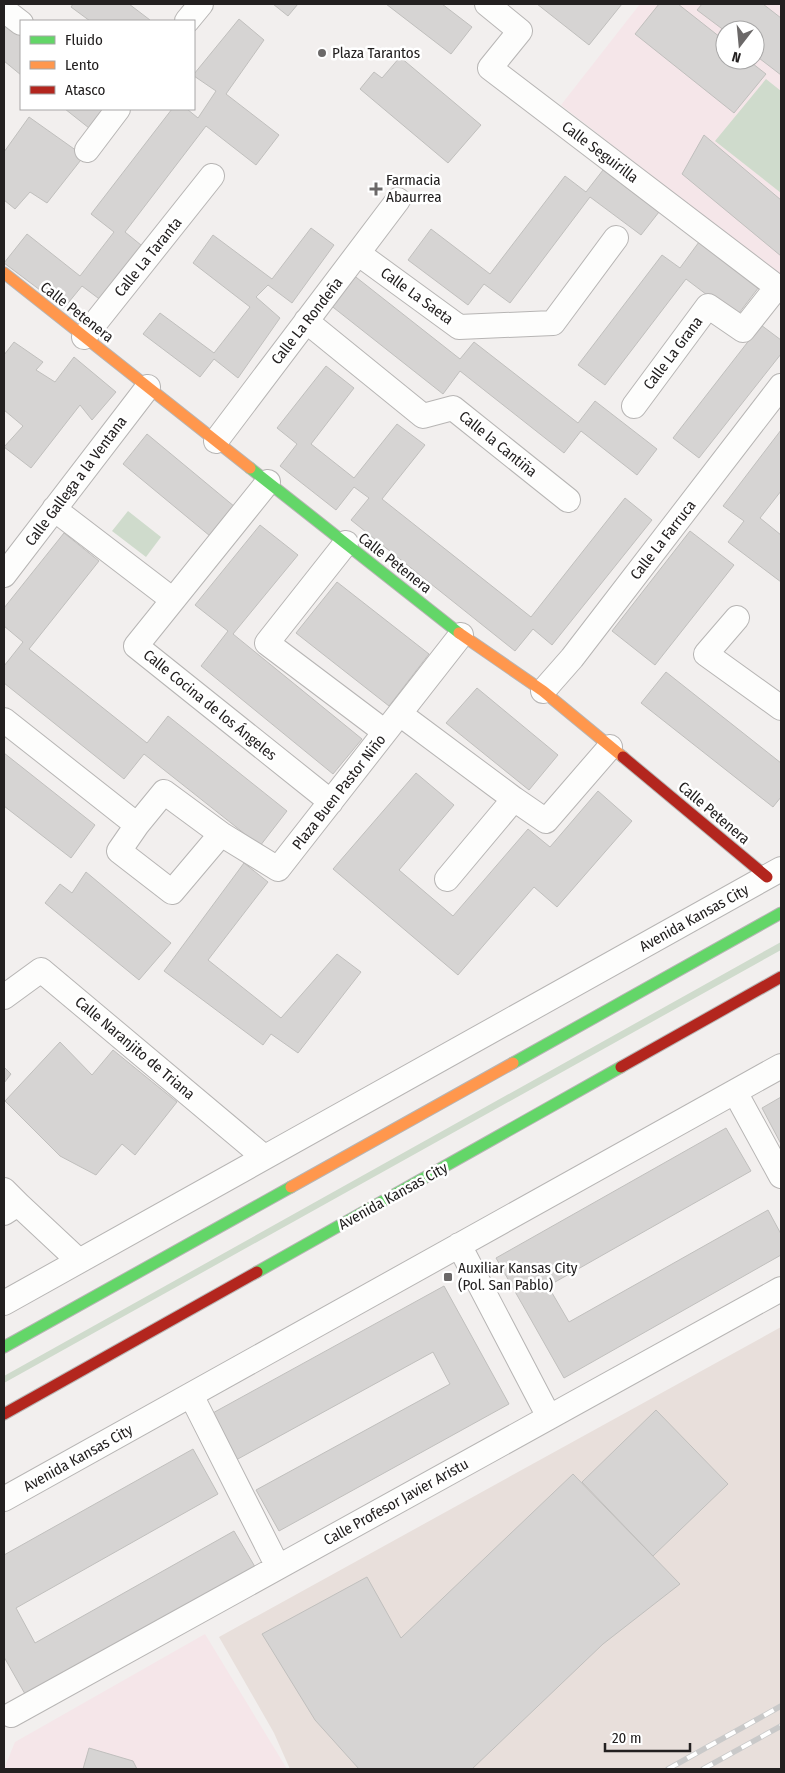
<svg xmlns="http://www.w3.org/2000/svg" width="785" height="1773" font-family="'Fira Sans Condensed',sans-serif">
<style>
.built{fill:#e8dfdb}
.education{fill:#f5e6e9;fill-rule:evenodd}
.green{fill:#cfdbcc}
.building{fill:#d6d4d3;stroke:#c0bfbd}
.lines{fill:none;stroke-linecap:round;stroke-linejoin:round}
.street-casing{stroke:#b7b5b4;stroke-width:26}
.fast-casing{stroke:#b7b5b4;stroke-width:13}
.slow-casing{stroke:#b7b5b4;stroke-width:13}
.jam-casing{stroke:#b7b5b4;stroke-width:13}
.street{stroke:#fdfdfc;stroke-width:24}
.fast{stroke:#63d668;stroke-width:11}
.slow{stroke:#ff974d;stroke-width:11}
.jam{stroke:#b3261e;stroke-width:11}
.rail-casing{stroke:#c9c9c9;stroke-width:5.5}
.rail{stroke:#fff;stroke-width:4;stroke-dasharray:11;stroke-linecap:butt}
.poi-dot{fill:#6b6868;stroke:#fff;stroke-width:2}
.labels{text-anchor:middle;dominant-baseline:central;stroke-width:5;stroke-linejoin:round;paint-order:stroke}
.poi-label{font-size:15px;fill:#232020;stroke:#fff;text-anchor:start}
.street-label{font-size:15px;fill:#232020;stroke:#fff}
</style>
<rect width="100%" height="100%" fill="#f2efee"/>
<path class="built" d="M781,1327V1769H290L274,1733L219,1637Z"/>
<path class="education" d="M640,4H781V276L561,105ZM725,30H755V60H725Z
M205,1634L287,1769H4L15,1742Z"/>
<path class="green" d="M766,79L781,91V193L715,141Z
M128,511L161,537L146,557L112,531Z
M781,942V950L4,1383V1376Z"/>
<path class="building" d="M73,4H129L150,20L149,21H90L71,7Z
M273,4H298L288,16Z
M386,4H442L472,27L451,54Z
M537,4H622L589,45Z
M659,4H678L725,41V60H748L766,74L734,113L635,34Z
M702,4H763L781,18V75L755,55V30H725V31L697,10Z
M4,17L21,31V75L4,61Z
M239,19L264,40L226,94L279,135L256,165L206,126L125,232L141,245L102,301L82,286L64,308L4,263L27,234L80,276L114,232L91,214L172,109H187L198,118L216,91L194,76V74Z
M400,57L481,125L448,163L360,89L374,72L382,78Z
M65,109H104L89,128Z
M29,117L84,156L47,203L30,192L15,209L4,200V152Z
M704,135L781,200V256L682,174Z
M603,170L659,212L641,235L590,197L510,303L484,284L468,305L408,260L431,229L490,274L565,176L586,192Z
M311,228L334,245L292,303L268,285L256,297L280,318L238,378L214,359L200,377L143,334L160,313L214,353L250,307L193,263L213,235L272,279Z
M699,242L759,287L736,317L686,279L605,385L578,365L662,255L680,268Z
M352,274L460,359L474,342L578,423L595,401L657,449L637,475L581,431L564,453L460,371L443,394L329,304Z
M761,325L781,340V354L699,458L673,438Z
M14,342L43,362L36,370L55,382L74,357L116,392L92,420L80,405L31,468L4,447L23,426L4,410V355Z
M326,366L354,388L311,444L354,478L397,424L425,445L382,499L531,617L625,498L652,520L552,645L533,629L515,651L351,520L369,498L354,487L336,510L280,466L297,444L277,428Z
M781,430V491L760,518L781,535V582L728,542L744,521L723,506Z
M147,434L235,507L210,536L123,464Z
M260,525L298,555L233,634L362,739L333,774L201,666L228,631L195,605Z
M690,531L734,565L655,665L612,631Z
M64,533L99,561L29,649L147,743L168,716L287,811L260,846L144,754L124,779L4,683V666L23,642L4,626V608Z
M337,582L429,654L389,706L296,633Z
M666,672L781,763V797L773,807L641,703Z
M477,688L558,755L529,790L446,723Z
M4,753L95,825L71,858L4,806Z
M416,773L454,805L399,870L453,916L528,829L550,847L598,791L632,821L557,907L534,887L458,975L333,869Z
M244,863L268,882L208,960L281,1018L337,954L361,972L298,1053L271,1034L263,1045L164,971Z
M86,872L171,943L139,980L45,903L60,884L72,893Z
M60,1042L92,1075L113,1050L177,1102L135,1155L122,1144L96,1175L60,1156L5,1101Z
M4,1067L11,1074L4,1083Z
M781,1097V1144L762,1108Z
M726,1128L751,1171L548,1286L569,1322L768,1210L781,1234V1255L564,1378L496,1258Z
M444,1286L509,1404L279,1531L256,1490L450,1384L433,1352L236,1460L211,1414Z
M656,1410L728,1484L653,1556L582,1482Z
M193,1449L218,1494L16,1608L35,1643L234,1531L258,1572L29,1701L4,1657V1555Z
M573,1474L680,1584L603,1644L472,1769H359L315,1720L262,1634L367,1577L401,1638Z
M89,1748L133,1761L137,1769H83Z"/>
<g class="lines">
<defs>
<path id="street" d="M487,4L520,31L490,68L781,290
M4,10L21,23
M187,21L201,4
M87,150L118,109
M359,254L459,327L553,323L616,238
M306,321L423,416L453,408L568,500
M84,337L212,176
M634,406L708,306L743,330L777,287
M216,441L398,200
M268,482L136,646L331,802
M54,509L173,600
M346,543L267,643L385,732
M4,575L148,387
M737,618L706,654L781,708
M543,691L572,658L781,386
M400,714L514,799L447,879
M4,720L137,825
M514,799L546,821L610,747
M221,834L172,892L119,851L137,825L164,792L221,834L278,869L461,635
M4,997L41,970L264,1157
M735,1092L781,1176
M4,1190L18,1204L4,1213
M18,1204L79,1261
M459,1245L549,1417
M4,1303L781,869
M191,1395L278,1567
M4,1499L781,1066
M11,1715L781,1289"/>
<path id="fast" d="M250,468L459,633
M513,1063L781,913
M257,1272L621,1067
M4,1347L291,1187"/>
<path id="slow" d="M4,273L250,468
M459,633L543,691L623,757
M291,1187L513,1063"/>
<path id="jam" d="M623,757L767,877
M621,1067L781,977
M4,1414L257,1272"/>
</defs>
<use href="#street" class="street-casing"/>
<use href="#fast" class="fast-casing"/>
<use href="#slow" class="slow-casing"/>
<use href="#jam" class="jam-casing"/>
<use href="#street" class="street"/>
<use href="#fast" class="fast"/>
<use href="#slow" class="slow"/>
<use href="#jam" class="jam"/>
<defs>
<path id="rail" d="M668,1769L781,1706
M703,1769L781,1726"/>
</defs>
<use href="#rail" class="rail-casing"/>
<use href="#rail" class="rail"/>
</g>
<g class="poi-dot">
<circle cx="322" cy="53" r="5"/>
<path d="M373.5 181.5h5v5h5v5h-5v5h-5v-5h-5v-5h5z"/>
<rect x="443" y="1272" width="10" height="10" rx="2.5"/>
</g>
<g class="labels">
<g class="poi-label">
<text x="332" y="53">Plaza Tarantos</text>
<text x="386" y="180">Farmacia<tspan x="386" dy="17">Abaurrea</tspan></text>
<text x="458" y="1268">Auxiliar Kansas City<tspan x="458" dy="17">(Pol. San Pablo)</tspan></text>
</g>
<g class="street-label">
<text transform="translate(600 152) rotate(37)">Calle Seguirilla</text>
<text transform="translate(148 257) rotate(-51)">Calle La Taranta</text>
<text transform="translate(417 296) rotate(36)">Calle La Saeta</text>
<text transform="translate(77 312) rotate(38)">Calle Petenera</text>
<text transform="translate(307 321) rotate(-52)">Calle La Rondeña</text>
<text transform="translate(673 353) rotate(-53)">Calle La Grana</text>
<text transform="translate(498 444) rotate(39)">Calle la Cantiña</text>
<text transform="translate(76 481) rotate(-53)">Calle Gallega a la Ventana</text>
<text transform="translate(663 540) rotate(-52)">Calle La Farruca</text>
<text transform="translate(395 563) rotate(38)">Calle Petenera</text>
<text transform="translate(210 705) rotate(39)">Calle Cocina de los Ángeles</text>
<text transform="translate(339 792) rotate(-52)">Plaza Buen Pastor Niño</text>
<text transform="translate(714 813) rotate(40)">Calle Petenera</text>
<text transform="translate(694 918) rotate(-29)">Avenida Kansas City</text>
<text transform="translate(135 1048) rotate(40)">Calle Naranjito de Triana</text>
<text transform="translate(393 1196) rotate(-29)">Avenida Kansas City</text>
<text transform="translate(78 1458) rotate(-29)">Avenida Kansas City</text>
<text transform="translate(396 1502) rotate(-29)">Calle Profesor Javier Aristu</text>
</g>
</g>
<rect width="785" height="1773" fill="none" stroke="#232020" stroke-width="10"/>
<rect x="20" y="20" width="175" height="90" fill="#ffffff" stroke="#a7a6a6"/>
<rect x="30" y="36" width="25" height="8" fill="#63d668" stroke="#a7a6a6"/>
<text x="65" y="45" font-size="15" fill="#232020">Fluido</text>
<rect x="30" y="61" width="25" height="8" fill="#ff974d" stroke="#a7a6a6"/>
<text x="65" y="70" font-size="15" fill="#232020">Lento</text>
<rect x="30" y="86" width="25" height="8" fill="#b3261e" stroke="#a7a6a6"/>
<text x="65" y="95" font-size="15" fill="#232020">Atasco</text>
<g transform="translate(740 45) rotate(196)"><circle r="24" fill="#ffffff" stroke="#a7a6a6"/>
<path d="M0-4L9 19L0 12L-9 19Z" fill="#6b6868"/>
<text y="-8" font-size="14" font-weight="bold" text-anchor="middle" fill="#232020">N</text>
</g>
<path d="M605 1743v8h85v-8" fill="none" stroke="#232020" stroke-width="2.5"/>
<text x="612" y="1743" font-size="15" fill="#232020" stroke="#ffffff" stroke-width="4" paint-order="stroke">20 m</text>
</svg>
